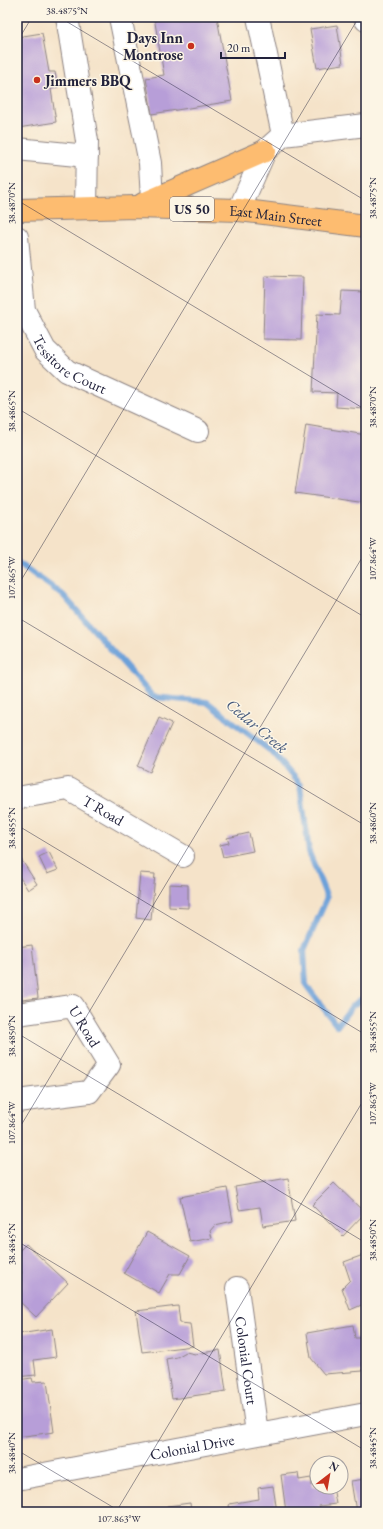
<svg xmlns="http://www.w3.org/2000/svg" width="383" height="1529" font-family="'EB Garamond',serif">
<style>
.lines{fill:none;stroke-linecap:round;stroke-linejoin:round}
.stream{stroke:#6da1d9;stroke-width:6}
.building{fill:#b79ed8}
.minor-casing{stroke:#8c8282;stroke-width:24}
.highway-casing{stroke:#8c8282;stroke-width:24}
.minor{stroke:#fff;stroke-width:22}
.highway{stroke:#fdbc6f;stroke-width:22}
.ticks{fill:none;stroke:#22223b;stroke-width:1;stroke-opacity:0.45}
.poi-dot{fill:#c8321e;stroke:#fcf5e5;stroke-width:1.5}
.labels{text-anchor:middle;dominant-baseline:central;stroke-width:3;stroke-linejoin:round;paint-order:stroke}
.shield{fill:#fcf5e5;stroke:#63616e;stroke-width:1}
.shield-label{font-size:14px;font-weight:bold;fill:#22223b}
.poi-label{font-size:15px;font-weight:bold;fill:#22223b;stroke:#fcf5e5;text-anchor:end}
.street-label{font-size:15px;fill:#22223b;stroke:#fcf5e5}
.water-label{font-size:16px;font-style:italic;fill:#40557a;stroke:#fcf5e5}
.neatline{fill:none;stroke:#22223b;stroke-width:1.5}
.ticks-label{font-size:10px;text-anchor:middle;fill:#22223b}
</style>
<rect width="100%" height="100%" fill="#fcf5e5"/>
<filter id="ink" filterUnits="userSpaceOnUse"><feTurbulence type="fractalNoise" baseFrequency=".025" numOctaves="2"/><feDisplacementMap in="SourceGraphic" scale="8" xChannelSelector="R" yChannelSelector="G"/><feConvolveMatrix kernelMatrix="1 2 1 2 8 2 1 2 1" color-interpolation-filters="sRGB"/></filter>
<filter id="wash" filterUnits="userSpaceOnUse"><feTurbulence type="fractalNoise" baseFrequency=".012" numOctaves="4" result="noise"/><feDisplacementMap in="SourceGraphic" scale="16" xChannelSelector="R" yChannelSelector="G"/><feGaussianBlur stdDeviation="0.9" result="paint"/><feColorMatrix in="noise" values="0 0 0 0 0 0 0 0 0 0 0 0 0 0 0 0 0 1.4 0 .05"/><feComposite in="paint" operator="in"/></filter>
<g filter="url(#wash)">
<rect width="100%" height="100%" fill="#f5e3c9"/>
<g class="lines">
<path class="stream" d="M17,562L63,595L153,697L207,702L272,752L300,785L309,852L327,898L304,950L306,985L337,1026L352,1006L366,996"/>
</g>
<g id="blocks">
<path class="building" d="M154,17H217L232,101L152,114L146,78L164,75Z
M337,25L343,64L317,68L310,29Z
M42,33L49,72H55L58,87L51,89L56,122L18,128L17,37Z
M265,276L303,277L301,340L263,339Z
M342,291L366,292L365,409L336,407L337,393L313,392L317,314L340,315Z
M306,425L366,435V503L295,493Z
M159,717L172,723L150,772L138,766Z
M249,833L253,851L223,857L220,845L229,843L227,838Z
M49,852L58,870L47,874L39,857Z
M19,856L37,884L28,890L17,873V858Z
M140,873L155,874L151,920L136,918Z
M169,884L188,885V908L169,907Z
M32,945L38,998L22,1000L17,947Z
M288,1178L295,1221L263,1226L260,1207L239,1210L235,1187Z
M334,1183L365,1213L343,1236L312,1205Z
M227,1188L233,1221L215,1225L210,1231L212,1238L190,1242L180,1197Z
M147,1232L190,1256L180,1274H170L159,1293L124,1273Z
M26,1244L68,1283L36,1317L17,1299V1278L22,1273L17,1266V1253Z
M366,1254V1303L350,1310L342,1288L350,1280L344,1262Z
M178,1306L180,1323L190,1324L193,1346L142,1352L136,1311Z
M353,1325L355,1338H361L363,1371L324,1374L311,1358L307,1333Z
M52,1329L56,1357L34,1360L36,1375L17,1377V1338L19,1334Z
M220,1350L226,1391L172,1399L166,1359L177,1357L186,1352L195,1354Z
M32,1378L33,1382L47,1381L54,1432L17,1437V1380Z
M298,1473L299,1480L311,1478L312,1486L333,1487L336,1504L319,1506L321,1512H286L281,1475Z
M366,1479V1512H356L351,1481Z
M273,1486L277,1512H230L229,1504L259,1499L258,1488Z
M190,1503L191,1512H168L167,1506Z
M218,1509V1512H205V1511Z"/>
</g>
</g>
<g filter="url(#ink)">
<use href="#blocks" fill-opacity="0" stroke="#8c8282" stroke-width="1"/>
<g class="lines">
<defs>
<g id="minor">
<path d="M67,17L87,141L86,208"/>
<path d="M120,17L150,163L152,201"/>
<path d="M258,17L283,135"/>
<path d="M366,17V20"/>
<path d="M17,149L87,156"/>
<path d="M239,210L265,151L283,135L366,125"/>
<path id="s1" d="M17,237L24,310L45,350L67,371L198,431"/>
<path id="s2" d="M17,798L68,789L183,856"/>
<path id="s3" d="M17,1014L73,1006L109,1065L89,1092L17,1101"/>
<path id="s4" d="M237,1288L257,1433"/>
<path id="s5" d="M17,1479L366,1414"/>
</g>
<g id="highway">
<path d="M143,204L265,151"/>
<path id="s6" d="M17,210L136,207L239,210L366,226"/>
</g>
</defs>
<use href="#minor" class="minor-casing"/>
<use href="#highway" class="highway-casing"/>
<use href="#minor" class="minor"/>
<use href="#highway" class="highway"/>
</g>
</g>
<path class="ticks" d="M59,17L366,201M17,42L32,17M17,200L366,410M17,408L366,618M17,587L359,17M17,617L366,826M17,825L366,1035M17,1033L366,1243M17,1132L366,551M17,1241L366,1451M17,1450L121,1512M116,1512L366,1096"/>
<g class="poi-dot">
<circle cx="191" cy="46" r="4"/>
<circle cx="37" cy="80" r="4"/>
</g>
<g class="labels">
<rect class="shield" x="170" y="197" width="44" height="24" rx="3"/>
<g class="shield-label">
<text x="192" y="209">US 50</text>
</g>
<g class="poi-label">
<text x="183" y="37">Days Inn<tspan x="183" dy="17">Montrose</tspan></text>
<text x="45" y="80" text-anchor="start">Jimmers BBQ</text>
</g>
<g class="street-label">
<text stroke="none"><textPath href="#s6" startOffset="259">East Main Street</textPath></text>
<text stroke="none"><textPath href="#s1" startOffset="147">Tessitore Court</textPath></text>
<text stroke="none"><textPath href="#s2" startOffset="93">T Road</textPath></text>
<text stroke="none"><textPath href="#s3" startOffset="80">U Road</textPath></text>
<text stroke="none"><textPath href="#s4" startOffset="73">Colonial Court</textPath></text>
<text stroke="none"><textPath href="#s5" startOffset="178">Colonial Drive</textPath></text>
</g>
<g class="water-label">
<text transform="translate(257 726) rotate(40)">Cedar Creek</text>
</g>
</g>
<rect width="383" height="1529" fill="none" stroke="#fcf5e5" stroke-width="44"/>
<g transform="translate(329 1475) rotate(31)"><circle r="19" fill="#fcf5e5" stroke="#a5a1a1"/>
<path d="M0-3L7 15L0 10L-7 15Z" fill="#c8321e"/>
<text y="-6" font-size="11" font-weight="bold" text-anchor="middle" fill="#22223b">N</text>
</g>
<path d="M221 52v6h64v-6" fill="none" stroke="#22223b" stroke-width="2"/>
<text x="227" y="52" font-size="12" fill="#22223b" stroke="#fcf5e5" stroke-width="3" paint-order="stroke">20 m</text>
<rect x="22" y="22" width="339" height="1485" class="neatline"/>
<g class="ticks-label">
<text x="67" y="14">38.4875°N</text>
<text transform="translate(372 198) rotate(-90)" y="4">38.4875°N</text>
<text transform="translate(11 203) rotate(-90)" y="4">38.4870°N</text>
<text transform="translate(372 407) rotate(-90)" y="4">38.4870°N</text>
<text transform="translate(11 411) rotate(-90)" y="4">38.4865°N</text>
<text transform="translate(372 559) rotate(-90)" y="4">107.864°W</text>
<text transform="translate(11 578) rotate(-90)" y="4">107.865°W</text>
<text transform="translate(372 823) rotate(-90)" y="4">38.4860°N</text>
<text transform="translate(11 828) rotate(-90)" y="4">38.4855°N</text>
<text transform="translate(372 1032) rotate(-90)" y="4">38.4855°N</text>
<text transform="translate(11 1036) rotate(-90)" y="4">38.4850°N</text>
<text transform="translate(372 1104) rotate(-90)" y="4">107.863°W</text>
<text transform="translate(11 1123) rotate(-90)" y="4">107.864°W</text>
<text transform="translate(372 1240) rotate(-90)" y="4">38.4850°N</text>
<text transform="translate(11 1244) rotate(-90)" y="4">38.4845°N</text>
<text transform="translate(372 1448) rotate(-90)" y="4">38.4845°N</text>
<text transform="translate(11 1453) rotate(-90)" y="4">38.4840°N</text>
<text x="119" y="1522">107.863°W</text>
</g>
</svg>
